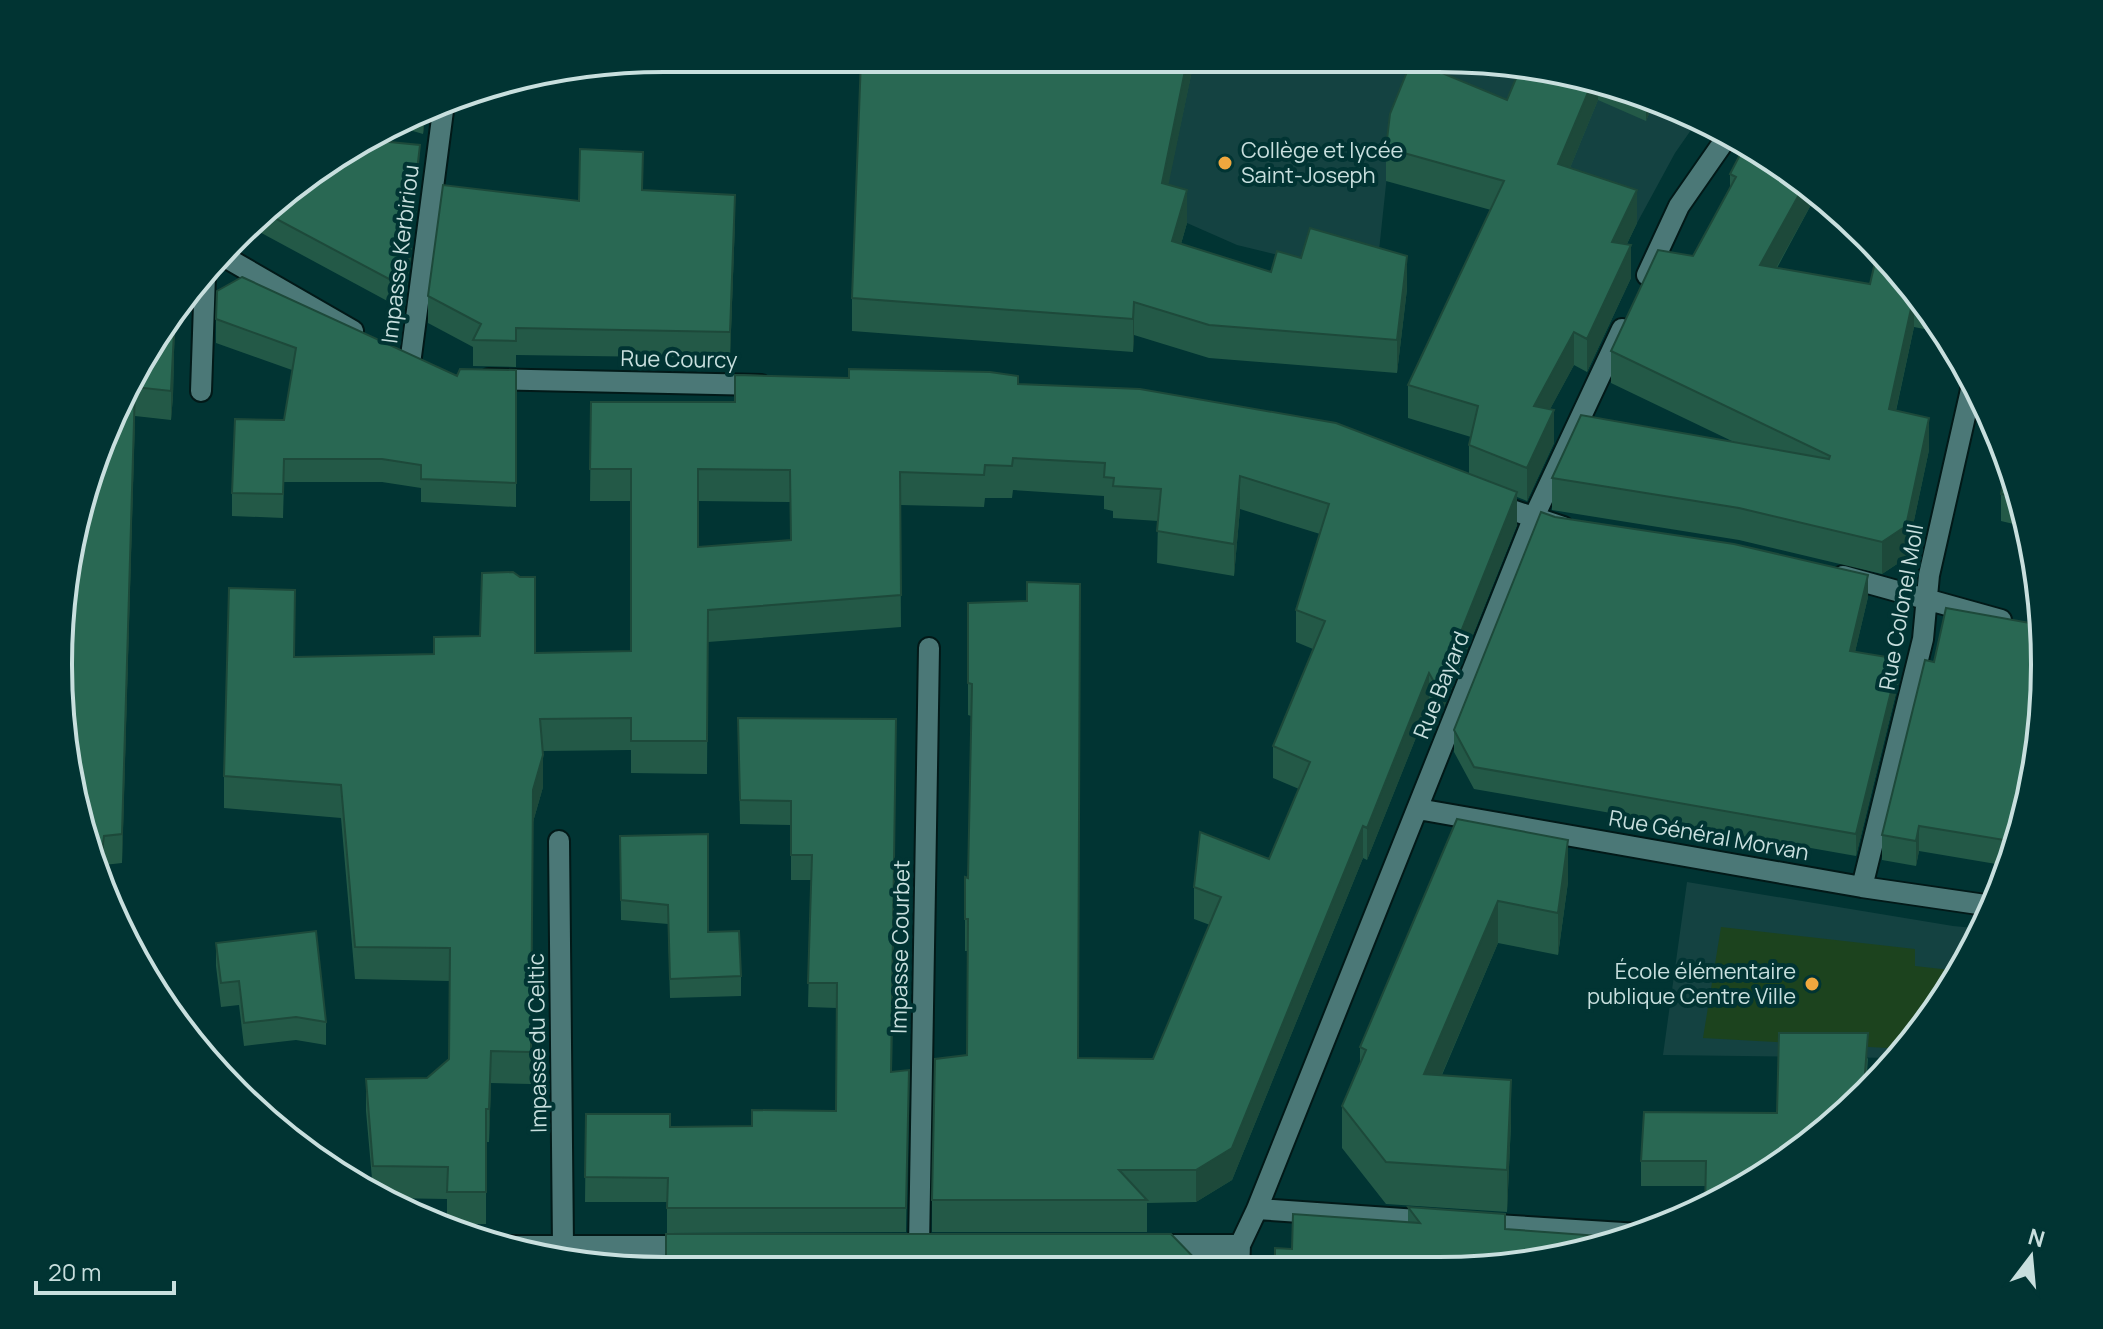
<svg xmlns="http://www.w3.org/2000/svg" width="2103" height="1329" font-family="Manrope,sans-serif">
<style>
.built{fill:#144241}
.green{fill:#1c431e}
.lines{fill:none;stroke-linecap:round;stroke-linejoin:round}
.lane-casing{stroke:#021918;stroke-width:24}
.street-casing{stroke:#021918;stroke-width:24}
.lane{stroke:#4b7877;stroke-width:20}
.street{stroke:#4b7877;stroke-width:20}
.wall{fill:#235947;fill-rule:evenodd}
.shaded-wall{fill:#1d493a}
.building{fill:#296853;stroke:#1d493a;stroke-width:2;fill-rule:evenodd}
.poi-dot{fill:#efa73e;stroke:#013433;stroke-width:3}
.labels{text-anchor:middle;dominant-baseline:central;stroke-width:8;stroke-linejoin:round;paint-order:stroke}
.poi-label{font-size:22px;fill:#c8dfde;stroke:#013433;text-anchor:start}
.street-label{font-size:22px;fill:#c8dfde;stroke:#013433}
.rim{fill:none;stroke:#c8dfde;stroke-width:4}
</style>
<rect width="100%" height="100%" fill="#013433"/>
<path class="built" d="M1092,61L1517,63L1670,104L1698,120L1675,153L1637,223L1390,147L1376,279L1237,245L1187,223Z
M1687,882L1953,926L1984,929L1919,1034L1897,1058L1663,1055Z"/>
<path class="green" d="M1721,927L1915,949V966L1959,971L1919,1034L1906,1049L1703,1038Z"/>
<g class="lines">
<defs>
<path id="lane" d="M410,364L444,103
M201,391L205,275"/>
<path id="street" d="M225,257L353,331
M1647,275L1679,206L1727,137
M489,379L761,385
M1491,503L1563,527
M1843,576L2001,620
M1418,809L1862,887L1992,906
M559,841L563,1246
M1862,887L1923,639L1929,575L1973,381
M1257,1209L1432,1221
M1480,1224L1639,1234
M1157,1245H1240
M513,1246H693
M919,1247L929,648
M1239,1269L1240,1245L1257,1209L1533,519L1622,329"/>
</defs>
<use href="#lane" class="lane-casing"/>
<use href="#street" class="street-casing"/>
<use href="#lane" class="lane"/>
<use href="#street" class="street"/>
</g>
<path class="wall" d="M1194,61L1168,184L1187,223L1181,244L1271,272L1407,289L1397,373L1209,358L1134,335L1133,352L852,331V298Z
M1522,64L1655,100L1646,121L1598,100L1570,168L1637,223L1627,244L1631,278L1587,372L1574,365L1550,409L1554,443L1527,501L1517,497V525L1438,722L1429,705L1367,860L1363,858L1232,1180L1196,1202L1147,1203V1232H932V1200L967,1055L968,951H965V877L968,878L971,716L968,715V603L1078,1058L1153,1059L1210,925L1194,919V887L1269,859L1299,789L1273,778V746L1313,649L1296,642V610L1320,534L1240,509L1234,576L1157,563L1158,521L1113,518V511L1104,509V496L1013,490L1012,498H985L984,507L900,505L901,627L708,642L707,774L631,773V750L543,751V787L533,822L531,1084L491,1083L489,1142H486V1224H447V1199L387,1198L373,1190L366,1111V1079L427,1078L449,1059V981L355,979L341,818L224,808V776L295,622L294,657L631,651V501H590L591,402H735L1018,384L1469,474V445L1471,437L1408,418V385L1491,210L1386,181V148L1507,100ZM698,501L790,502L791,540L698,547Z
M426,112L423,134L396,126Z
M327,160L420,167L417,188V209L404,310L254,229Z
M1730,174L1808,184L1813,188L1812,203L1777,268L1870,284L1895,265L1944,333L1914,327L1896,411L1929,450L1906,558L1882,574L1739,540L1552,510V478L1736,443L1611,383V351L1693,256L1730,188Z
M643,190L735,221L730,358L516,355V367L473,366V347L428,323V296Z
M175,311L173,396L171,420L135,416L122,863L104,865L103,875L79,822L90,469Z
M216,319L457,376L516,370V507L421,502V488L382,482H284L283,518L232,516V493L284,420L292,370L216,343Z
M2013,470L2026,527L2001,521V494Z
M1555,517L1868,597L1855,652L1899,681L1856,856L1474,789L1454,752V730Z
M1934,662L2024,822L2008,866L1919,851L1916,866L1882,860V835Z
M738,718L896,719L892,1072L909,1070L906,1232L667,1233V1202H585L586,1114L670,1127L752,1126L836,1111L837,1008L808,1007L811,880H791V825L740,824Z
M1457,819L1568,882L1558,955L1498,943L1442,1075L1511,1123L1507,1212L1386,1204L1342,1148V1106L1360,1063V1047Z
M620,836L708,932L741,976V996L670,998L668,924L621,920Z
M216,943L326,1022V1045L296,1040L244,1046L239,1005L221,1007L216,966Z
M1868,1058L1867,1073L1705,1186H1641V1161L1777,1113Z
M1408,1207L1505,1229L1292,1249L1408,1222Z"/>
<path class="shaded-wall" d="M1187,61H1194L1162,216V183Z
M1592,83L1598,85V100L1558,197V164Z
M1646,98L1655,100L1646,121Z
M426,112L423,134V113Z
M420,145L417,209L404,310V287Z
M1806,182L1813,188L1812,203L1760,297V265Z
M1187,190V223L1172,275V241Z
M1637,190V223L1612,275V242Z
M735,195V221L730,358V332Z
M1631,245V278L1587,372V339Z
M1407,256V289L1397,373V340Z
M1914,295V327L1889,442V409Z
M1134,302V335L1133,352V319Z
M175,311L173,396L171,420V391Z
M1574,332V365L1534,439V406Z
M135,387V416L122,863V834Z
M1554,410V443L1527,501V468Z
M1929,418V450L1906,558L1882,574V542Z
M1240,476V509L1234,576V544Z
M1517,492V525L1438,722V689Z
M1868,575V597L1850,673V651Z
M1899,659V681L1856,856V834Z
M1429,673V705L1367,860V828Z
M543,755V787L533,822L531,1084L533,790Z
M1363,826V858L1232,1180L1196,1202V1170Z
M1919,826V851L1916,866V841Z
M104,836V865L103,875L100,868Z
M1568,840V882L1558,955V913Z
M1498,901V943L1424,1116V1074Z
M491,1051V1083L489,1142V1109Z
M1511,1080V1123L1507,1212V1170Z"/>
<path class="building" d="M861,59L1187,61L1162,183L1187,190L1172,241L1271,272L1277,251L1301,258L1310,228L1407,256L1397,340L1209,325L1134,302L1133,319L852,298Z
M1411,62L1418,63L1507,100L1522,64L1592,83L1558,164L1637,190L1612,242L1631,245L1587,339L1574,332L1534,406L1554,410L1527,468L1469,445L1478,406L1408,385L1504,181L1386,148L1390,114Z
M369,140L420,145L415,187H417L404,287L269,215L327,160Z
M1744,147L1806,182L1760,265L1870,284L1878,249L1895,265L1917,295H1914L1889,409L1929,418L1906,526L1882,542L1739,508L1552,478L1581,415L1829,459L1830,456L1611,351L1658,250L1693,256L1736,177L1730,174Z
M580,149L643,152L642,190L735,195L730,332L516,328V341L473,340L481,324L428,296L443,185L579,201Z
M242,277L457,376L460,369L516,370V483L421,479V465L382,459H284L283,494L232,493L235,419L284,420L296,348L216,319L217,291Z
M175,312L171,391L135,387L122,834L104,836L100,868L79,822L61,686L62,638L90,469Z
M849,369L990,372L1018,376V384L1140,389L1336,423L1517,492L1438,689L1429,673L1367,828L1363,826L1232,1148L1196,1170H1119L1147,1200H932L935,1059L967,1055L968,919H965V877L968,878L972,684L968,683V603L1027,601V582L1080,584L1078,1058L1153,1059L1221,897L1194,887L1200,832L1269,859L1310,762L1273,746L1325,621L1296,610L1329,504L1240,476L1234,544L1157,531L1161,489L1113,486L1114,478L1104,477L1105,463L1013,458L1012,466L985,465L984,475L900,472L901,595L708,610L707,741H631V718L540,719L543,755L533,790L531,1052L491,1051L489,1109H486V1192H447L448,1167L373,1166L366,1079L427,1078L449,1059L450,948L355,947L341,785L224,776L229,588L295,590L294,657L434,654V637L480,636L482,573L513,572L520,577H535V653L631,651V469H590L591,402H735V375L849,378ZM698,469L790,470L791,540L698,547Z
M2008,459L2013,470L2020,498L2001,494Z
M1541,512L1555,517L1734,544L1868,575L1850,651L1899,659L1856,834L1474,767L1454,730Z
M1946,608L2041,625L2044,705L2024,822L2016,842L1919,826L1916,841L1882,835L1925,660L1934,662Z
M738,718L896,719L891,1072L909,1070L906,1208H667L668,1178L585,1177L586,1114H670V1127L752,1126V1110L836,1111L837,983H808L812,855H791V801L740,800Z
M1457,819L1568,840L1558,913L1498,901L1424,1074L1511,1080L1507,1170L1386,1162L1342,1106L1366,1050L1360,1047Z
M708,834V932L739,931L741,976L670,979L668,905L621,900L620,836Z
M316,931L326,1022L296,1017L244,1023L239,981L221,983L216,943Z
M1779,1033H1868L1865,1073H1883L1838,1121L1705,1209L1706,1161H1641L1644,1112L1777,1113Z
M1408,1207L1505,1214V1229L1627,1238L1596,1250L1479,1270L1275,1269V1248L1292,1249L1293,1214L1420,1223Z
M666,1234H1171L1204,1268L653,1266L666,1265Z"/>
<g class="poi-dot">
<circle cx="1225" cy="163" r="8"/>
<circle cx="1812" cy="984" r="8"/>
</g>
<g class="labels">
<g class="poi-label">
<text x="1241" y="150">Collège et lycée<tspan x="1241" dy="25">Saint-Joseph</tspan></text>
<text x="1796" y="971" text-anchor="end">École élémentaire<tspan x="1796" dy="25">publique Centre Ville</tspan></text>
</g>
<g class="street-label">
<text transform="translate(400 254) rotate(-83)">Impasse Kerbiriou</text>
<text transform="translate(679 359) rotate(1)">Rue Courcy</text>
<text transform="translate(1901 607) rotate(-80)">Rue Colonel Moll</text>
<text transform="translate(1441 685) rotate(-68)">Rue Bayard</text>
<text transform="translate(1709 835) rotate(10)">Rue Général Morvan</text>
<text transform="translate(900 947) rotate(-89)">Impasse Courbet</text>
<text transform="translate(537 1043) rotate(-91)">Impasse du Celtic</text>
</g>
</g>
<path d="M0 0H2103V1329H0ZM664 72H1439A592 592 0 0 1 2031 664V665A592 592 0 0 1 1439 1257H664A592 592 0 0 1 72 665V664A592 592 0 0 1 664 72Z" fill="#013433" fill-rule="evenodd"/>
<path class="rim" d="M664 72H1439A592 592 0 0 1 2031 664V665A592 592 0 0 1 1439 1257H664A592 592 0 0 1 72 665V664A592 592 0 0 1 664 72Z"/>
<g transform="translate(2031 1257) rotate(16)" stroke="#013433" stroke-width="6" paint-order="stroke">
<path d="M0-6L14 30L0 20L-14 30Z" fill="#c8dfde"/>
<text y="-12" font-size="22" font-weight="bold" text-anchor="middle" fill="#c8dfde">N</text>
</g>
<path d="M36 1281v12h138v-12" fill="none" stroke="#c8dfde" stroke-width="4"/>
<text x="48" y="1281" font-size="24" fill="#c8dfde" stroke="#013433" stroke-width="6" paint-order="stroke">20 m</text>
</svg>
